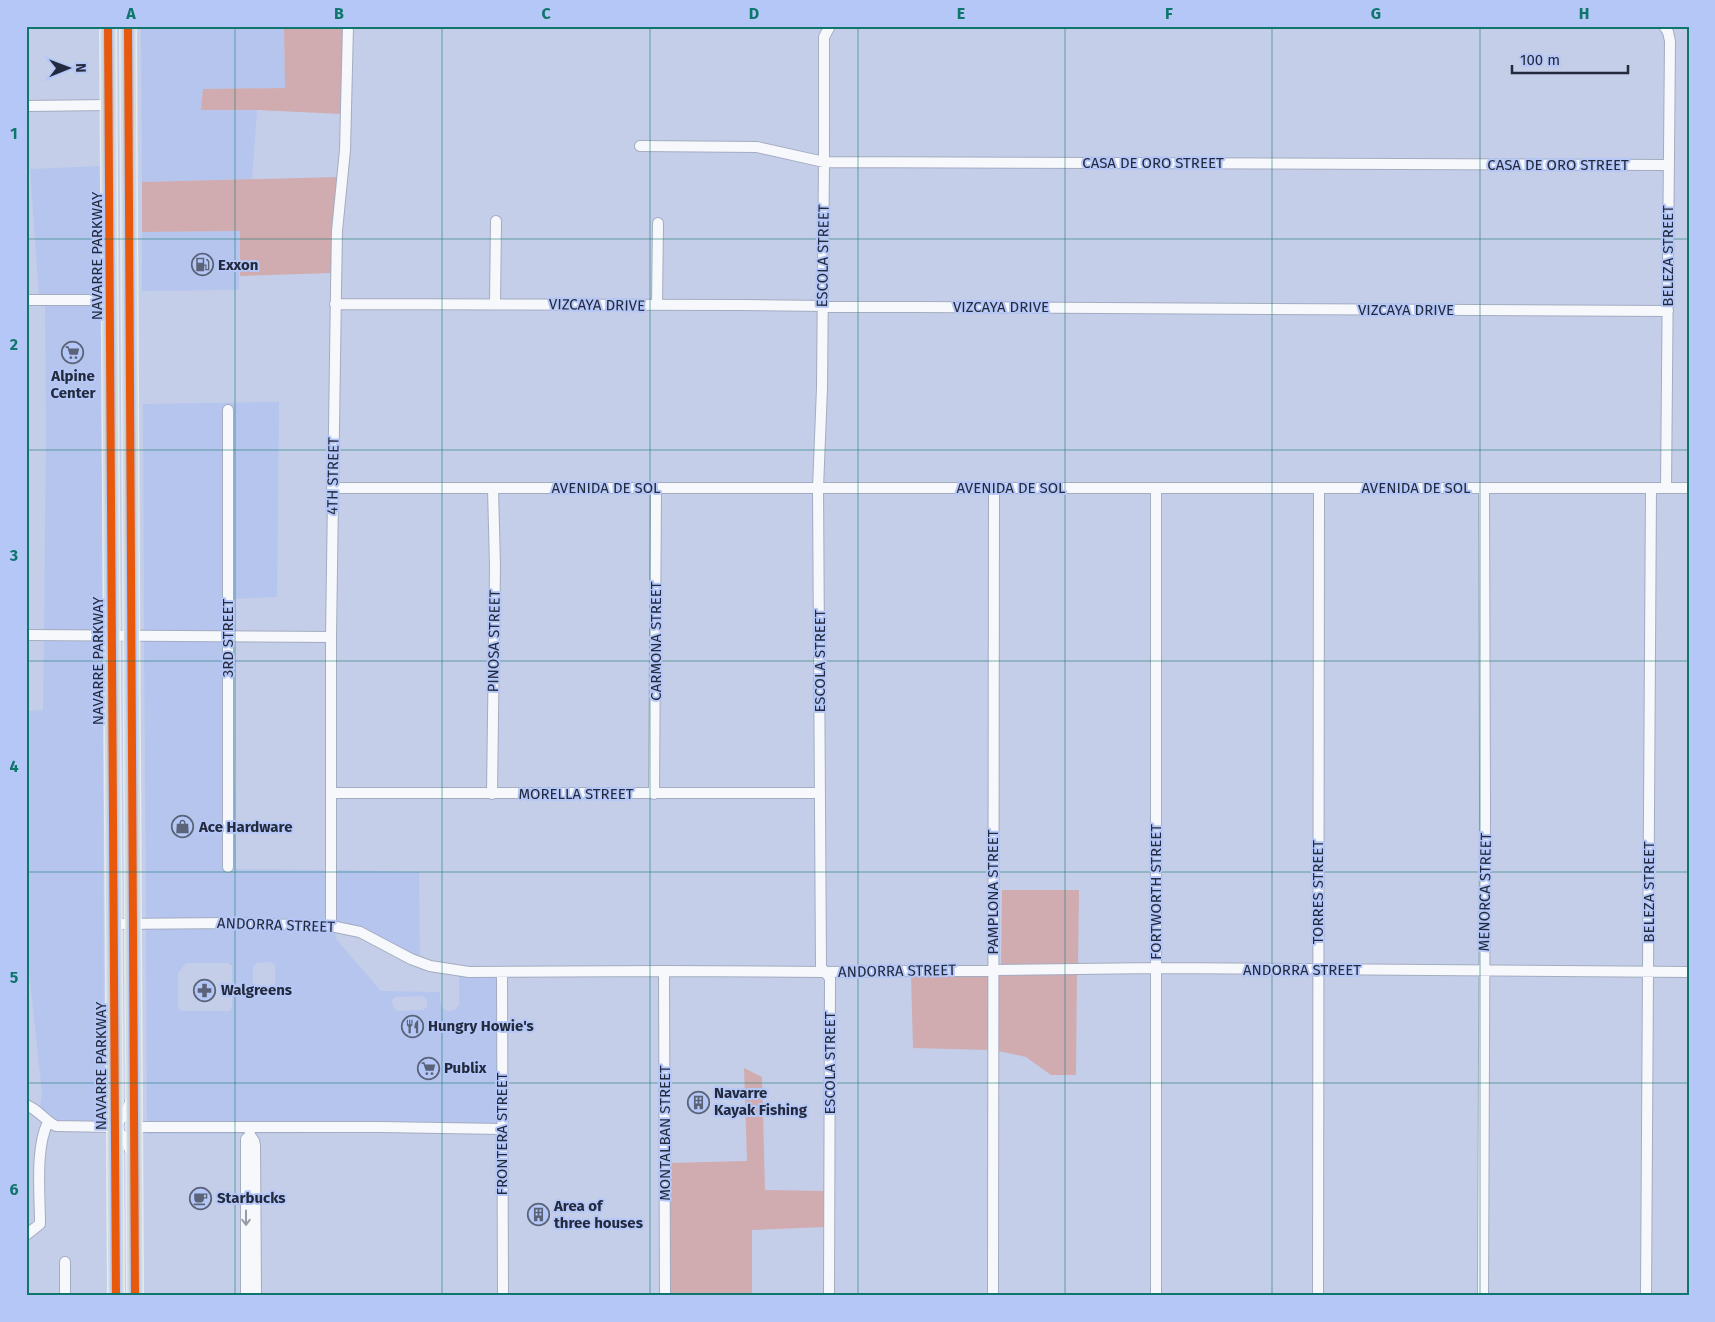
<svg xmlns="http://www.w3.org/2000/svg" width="1715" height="1322" font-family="'Fira Sans',sans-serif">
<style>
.built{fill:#b5c5ee;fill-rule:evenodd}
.green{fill:#d0abb0}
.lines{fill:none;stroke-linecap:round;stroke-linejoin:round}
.minor-casing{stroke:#a4acc0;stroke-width:12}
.highway-casing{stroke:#e4e9f5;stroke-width:18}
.minor{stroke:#f6f8fc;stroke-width:10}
.highway{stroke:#d1dcd8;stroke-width:15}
.cycleway-casing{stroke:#b5c7f7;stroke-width:11}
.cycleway{stroke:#e8590c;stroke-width:8}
.oneway{stroke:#979ba6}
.grid{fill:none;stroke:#0f766e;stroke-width:1;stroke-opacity:0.55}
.labels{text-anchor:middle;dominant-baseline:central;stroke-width:4;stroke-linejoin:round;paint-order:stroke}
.street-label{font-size:15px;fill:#232a3d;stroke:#b5c7f7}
.poi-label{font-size:15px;font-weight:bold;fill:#232a3d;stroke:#b5c7f7;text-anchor:start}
.neatline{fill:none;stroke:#0f766e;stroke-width:2}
.grid-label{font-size:16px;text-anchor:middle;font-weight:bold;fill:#0f766e}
</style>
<rect width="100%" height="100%" fill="#c4cee8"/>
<path class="built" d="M141,26H284L285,88L203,89L202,110H257L252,179L142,182Z
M100,166L101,296L39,297L30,169Z
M240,231L239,290L142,291V232Z
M101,304L103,632L44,631L46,430L45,305Z
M279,402L277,597L233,599L232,407L223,406L224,632H144L143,404Z
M44,639L103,640L104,1123L56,1122L40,1109L42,1093L26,943V711L43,710Z
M144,640H224L223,870H232L233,667L236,869L327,870L326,921L146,920Z
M336,870L419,872L420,958L362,929L336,922Z
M146,927H230L334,930L336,939L381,991L440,992V1002L443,1009L448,1011L455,1010L459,1005V975L497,976L498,1132L147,1134ZM271,962L275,966V991L271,995H257L253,992V966L257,963ZM187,963H228L232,966V1007L229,1011H182L178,1008V973L184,965ZM423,996L427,1000V1007L423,1010L397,1011L393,1007L392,1000L396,997Z"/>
<path class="green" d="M284,26H344L342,114L257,110H201L203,89L285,88Z
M338,177L331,273L240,276V231L142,232V182Z
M1002,890H1079L1078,965L1001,966Z
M1077,973L1076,1075H1051L1026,1057L998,1051V974Z
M989,974V1050L913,1048L911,975Z
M744,1068L762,1077L765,1190L825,1191V1227L752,1230V1296H670L669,1163L747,1161Z"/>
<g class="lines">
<defs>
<path id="minor" d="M1664,26L1668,32L1670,41L1666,488
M26,106L109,105
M640,146L757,147L824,162L1669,165
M26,300H111
M335,304L743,305L914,307L1668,311
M495,304L496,221
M657,305L658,223
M228,410V867
M332,488H1689
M1156,489V1296
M26,635L331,637
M332,793H820
M492,794L495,566L493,488
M654,794L656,488
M114,924L230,923L331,926L360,932L411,959L430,966L469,972L664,971L826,972L1156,968L1689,972
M331,926V637L336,289L337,231L345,150L348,26
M664,971L665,1296
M502,972L503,1296
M26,1105C38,1109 45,1121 56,1126L115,1127L124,1138L132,1154
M115,1127L126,1112L131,1100
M134,1127H381L502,1129
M249,1127L250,1135L254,1141L255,1145L256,1296
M26,1235L40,1224C40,1194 35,1148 48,1122
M65,1262V1296
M246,1296V1139L250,1135
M829,1296L830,978L821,967L818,488L822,388L824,162V37L830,26
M993,1296L994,488
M1318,1296L1319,488
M1483,1296L1485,808L1484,488
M1646,1296L1651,488"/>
<path id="highway" d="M108,26L116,1296
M128,26L135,1296"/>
</defs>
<use href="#minor" class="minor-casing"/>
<use href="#highway" class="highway-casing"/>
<use href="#minor" class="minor"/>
<use href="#highway" class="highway"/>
<defs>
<path id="cycleway" d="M108,26L116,1296
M128,26L135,1296"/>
</defs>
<use href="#cycleway" class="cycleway-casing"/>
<use href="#cycleway" class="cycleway"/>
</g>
<defs><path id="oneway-shaft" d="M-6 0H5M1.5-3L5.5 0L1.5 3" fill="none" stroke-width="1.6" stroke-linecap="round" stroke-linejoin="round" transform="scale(1.25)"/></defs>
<use class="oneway" href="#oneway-shaft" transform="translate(246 1218) rotate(90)"/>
<path class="grid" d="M235,26V1296M442,26V1296M650,26V1296M858,26V1296M1065,26V1296M1272,26V1296M1480,26V1296M26,239H1689M26,450H1689M26,661H1689M26,872H1689M26,1083H1689"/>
<defs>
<symbol id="fuel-ring" viewBox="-11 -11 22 22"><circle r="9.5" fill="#b5c7f7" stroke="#5b6379" stroke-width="1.5"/><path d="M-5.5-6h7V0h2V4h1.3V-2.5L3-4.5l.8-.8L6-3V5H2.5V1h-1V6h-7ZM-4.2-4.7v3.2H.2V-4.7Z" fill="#5b6379"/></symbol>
<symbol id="supermarket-ring" viewBox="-11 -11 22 22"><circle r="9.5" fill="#b5c7f7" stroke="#5b6379" stroke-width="1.5"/><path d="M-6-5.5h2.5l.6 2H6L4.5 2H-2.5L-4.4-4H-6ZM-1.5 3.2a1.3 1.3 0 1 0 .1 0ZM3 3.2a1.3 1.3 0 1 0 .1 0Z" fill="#5b6379"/></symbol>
<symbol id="shop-ring" viewBox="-11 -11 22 22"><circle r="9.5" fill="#b5c7f7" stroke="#5b6379" stroke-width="1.5"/><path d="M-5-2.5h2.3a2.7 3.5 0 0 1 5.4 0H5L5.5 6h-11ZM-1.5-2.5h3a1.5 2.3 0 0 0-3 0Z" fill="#5b6379"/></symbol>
<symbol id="pharmacy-ring" viewBox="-11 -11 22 22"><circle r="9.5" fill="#b5c7f7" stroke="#5b6379" stroke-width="1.5"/><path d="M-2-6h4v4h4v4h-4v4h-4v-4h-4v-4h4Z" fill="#5b6379"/></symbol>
<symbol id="restaurant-ring" viewBox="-11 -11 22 22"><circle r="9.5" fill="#b5c7f7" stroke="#5b6379" stroke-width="1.5"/><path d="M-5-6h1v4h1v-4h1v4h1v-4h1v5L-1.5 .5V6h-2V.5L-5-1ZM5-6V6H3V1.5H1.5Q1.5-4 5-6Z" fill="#5b6379"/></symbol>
<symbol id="building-ring" viewBox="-11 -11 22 22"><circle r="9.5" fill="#b5c7f7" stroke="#5b6379" stroke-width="1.5"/><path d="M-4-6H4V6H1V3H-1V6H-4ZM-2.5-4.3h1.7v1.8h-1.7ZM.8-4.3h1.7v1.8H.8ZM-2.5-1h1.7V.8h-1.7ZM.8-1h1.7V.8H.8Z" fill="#5b6379"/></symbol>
<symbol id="cafe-ring" viewBox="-11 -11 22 22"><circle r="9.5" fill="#b5c7f7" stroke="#5b6379" stroke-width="1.5"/><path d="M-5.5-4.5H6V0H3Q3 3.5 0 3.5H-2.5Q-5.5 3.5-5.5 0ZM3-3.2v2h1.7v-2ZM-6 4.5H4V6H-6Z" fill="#5b6379"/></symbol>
</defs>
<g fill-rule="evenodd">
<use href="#fuel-ring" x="190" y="252" width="25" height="25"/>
<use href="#supermarket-ring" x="60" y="340" width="25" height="25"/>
<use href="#shop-ring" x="170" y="814" width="25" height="25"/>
<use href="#pharmacy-ring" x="192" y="978" width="25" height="25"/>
<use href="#restaurant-ring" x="400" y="1014" width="25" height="25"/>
<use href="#supermarket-ring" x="416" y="1056" width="25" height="25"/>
<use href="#building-ring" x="686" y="1090" width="25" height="25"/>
<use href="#cafe-ring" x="188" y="1186" width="25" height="25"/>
<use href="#building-ring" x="526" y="1202" width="25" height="25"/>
</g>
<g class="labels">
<g class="street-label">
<text x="1153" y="163">CASA DE ORO STREET</text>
<text x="1558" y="165">CASA DE ORO STREET</text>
<text transform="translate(97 256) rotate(-90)">NAVARRE PARKWAY</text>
<text transform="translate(823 256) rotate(-89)">ESCOLA STREET</text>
<text transform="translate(1668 256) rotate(-90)">BELEZA STREET</text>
<text transform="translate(597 305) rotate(1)">VIZCAYA DRIVE</text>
<text x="1001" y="307">VIZCAYA DRIVE</text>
<text x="1406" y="310">VIZCAYA DRIVE</text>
<text transform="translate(333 476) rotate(-89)">4TH STREET</text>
<text x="606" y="488">AVENIDA DE SOL</text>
<text x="1011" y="488">AVENIDA DE SOL</text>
<text x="1416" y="488">AVENIDA DE SOL</text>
<text transform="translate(228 638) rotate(-90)">3RD STREET</text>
<text transform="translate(494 641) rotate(-89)">PINOSA STREET</text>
<text transform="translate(656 641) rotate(-90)">CARMONA STREET</text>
<text transform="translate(98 661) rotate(-90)">NAVARRE PARKWAY</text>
<text transform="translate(820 661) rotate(-90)">ESCOLA STREET</text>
<text x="576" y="794">MORELLA STREET</text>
<text transform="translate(993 892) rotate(-90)">PAMPLONA STREET</text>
<text transform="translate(1156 892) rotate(-90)">FORTWORTH STREET</text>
<text transform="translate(1318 892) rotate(-90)">TORRES STREET</text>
<text transform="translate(1485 892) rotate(-89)">MENORCA STREET</text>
<text transform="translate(1649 892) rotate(-90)">BELEZA STREET</text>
<text transform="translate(276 925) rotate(2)">ANDORRA STREET</text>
<text x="1302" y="970">ANDORRA STREET</text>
<text transform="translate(897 971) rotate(-1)">ANDORRA STREET</text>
<text transform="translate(830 1063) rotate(-90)">ESCOLA STREET</text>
<text transform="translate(101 1066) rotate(-90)">NAVARRE PARKWAY</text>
<text transform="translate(665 1133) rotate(-90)">MONTALBAN STREET</text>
<text transform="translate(502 1134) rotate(-90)">FRONTERA STREET</text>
</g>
<g class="poi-label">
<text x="218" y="265">Exxon</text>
<text x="73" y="376" text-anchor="middle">Alpine<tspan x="73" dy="17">Center</tspan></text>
<text x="199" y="827">Ace Hardware</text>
<text x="221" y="990">Walgreens</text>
<text x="428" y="1026">Hungry Howie's</text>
<text x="444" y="1068">Publix</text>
<text x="714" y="1093">Navarre<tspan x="714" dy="17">Kayak Fishing</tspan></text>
<text x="217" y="1198">Starbucks</text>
<text x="554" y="1206">Area of<tspan x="554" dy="17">three houses</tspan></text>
</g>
</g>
<rect width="1715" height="1322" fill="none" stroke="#b5c7f7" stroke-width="55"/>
<g transform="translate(68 68) rotate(89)" stroke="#b5c7f7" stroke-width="4" paint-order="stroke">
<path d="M0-4L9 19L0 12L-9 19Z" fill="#232a3d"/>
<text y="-8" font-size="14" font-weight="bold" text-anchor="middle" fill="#232a3d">N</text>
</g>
<path d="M1512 65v8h116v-8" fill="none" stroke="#232a3d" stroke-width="2.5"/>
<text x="1520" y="65" font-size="15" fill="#232a3d" stroke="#b5c7f7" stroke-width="4" paint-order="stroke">100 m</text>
<rect x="28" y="28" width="1660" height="1266" class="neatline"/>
<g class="grid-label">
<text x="131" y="19">A</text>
<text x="339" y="19">B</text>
<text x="546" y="19">C</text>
<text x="754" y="19">D</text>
<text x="961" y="19">E</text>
<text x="1169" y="19">F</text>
<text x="1376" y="19">G</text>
<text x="1584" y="19">H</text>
<text x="14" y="139">1</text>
<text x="14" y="350">2</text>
<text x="14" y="561">3</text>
<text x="14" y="772">4</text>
<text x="14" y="983">5</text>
<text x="14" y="1195">6</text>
</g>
</svg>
